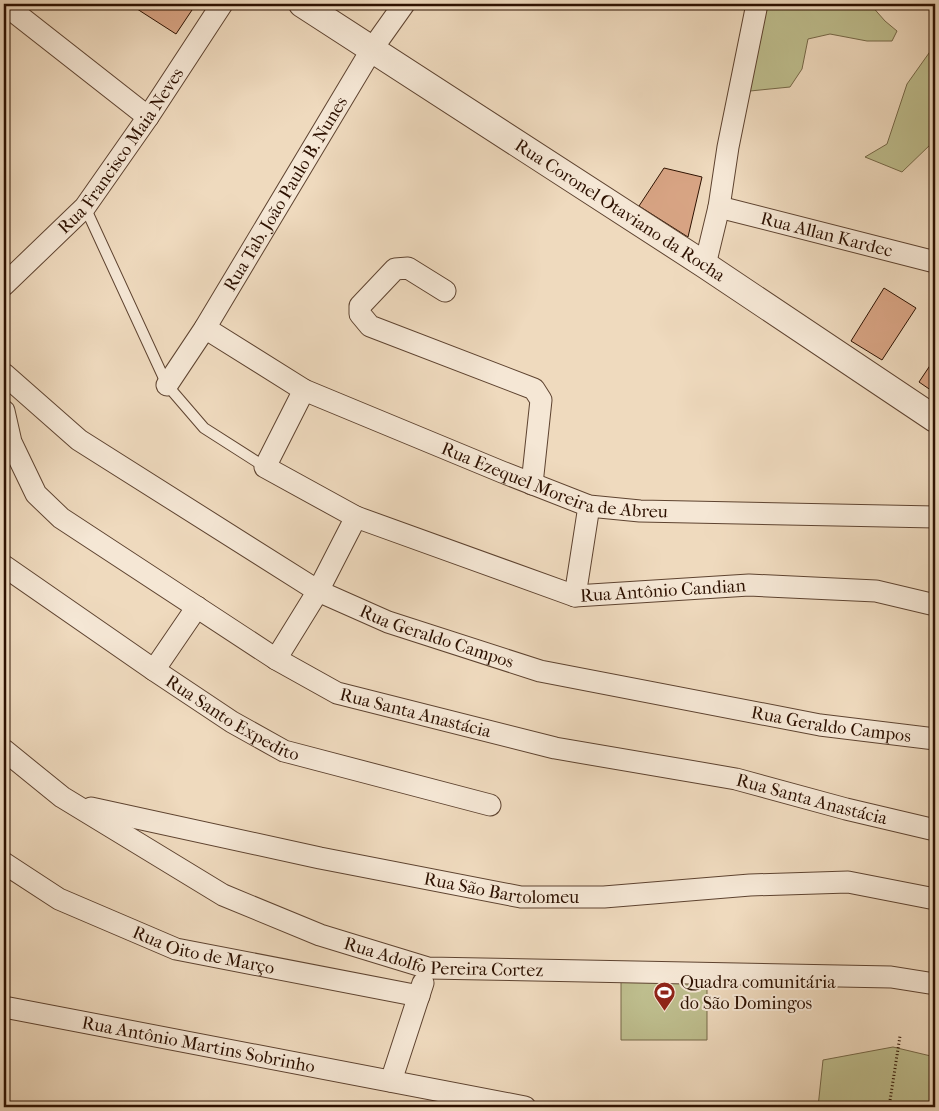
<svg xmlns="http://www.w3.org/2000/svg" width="939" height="1111" font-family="'IM FELL French Canon',serif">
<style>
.green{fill:#bebe8e;stroke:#766848}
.building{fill:#d9a585;stroke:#2d1101}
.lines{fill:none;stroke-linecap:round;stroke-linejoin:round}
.service-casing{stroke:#5e4330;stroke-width:12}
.minor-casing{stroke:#5e4330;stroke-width:23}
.tertiary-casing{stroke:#5e4330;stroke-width:28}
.path{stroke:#2d1101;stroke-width:3;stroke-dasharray:1 2.5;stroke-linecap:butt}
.service{stroke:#f5e7d5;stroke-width:10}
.minor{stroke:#f5e7d5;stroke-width:21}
.tertiary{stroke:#f5e7d5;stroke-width:26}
.labels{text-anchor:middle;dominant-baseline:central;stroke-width:4;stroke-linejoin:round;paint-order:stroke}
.street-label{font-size:18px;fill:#2d1101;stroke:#f5e7d5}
.poi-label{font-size:18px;fill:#2d1101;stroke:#f5e7d5;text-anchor:start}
</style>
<rect width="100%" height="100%" fill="#efdabe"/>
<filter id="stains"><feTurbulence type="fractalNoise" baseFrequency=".004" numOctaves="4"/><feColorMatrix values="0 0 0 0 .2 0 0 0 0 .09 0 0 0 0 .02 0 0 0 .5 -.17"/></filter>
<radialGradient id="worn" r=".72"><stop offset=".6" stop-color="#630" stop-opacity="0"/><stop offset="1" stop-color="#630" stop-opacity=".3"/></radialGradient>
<path class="green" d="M759,4H870L885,21L897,31L892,41H867L830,34L808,39L802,69L790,87L750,91Z
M934,46H935V134L931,144L902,172L865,157L887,144L907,84Z
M621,981H707V1040H621Z
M893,1047L935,1057V1107H818L823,1060Z"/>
<path class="building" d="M136,4H196L176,34L134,7Z
M664,168L702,177L688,237L639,206Z
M884,288L916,308L882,360L851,341Z
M935,358V393L919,382Z"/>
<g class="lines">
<defs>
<path id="service" d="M85,207L167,385L204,428L265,467"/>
<g id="minor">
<path d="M4,4L148,117"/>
<path id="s1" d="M719,207L935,262"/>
<path d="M705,265L719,207L728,147L757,4"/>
<path id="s2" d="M4,285L85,207L148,117L222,4"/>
<path d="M445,291L408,268L395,269L360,306V314L370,326L534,389L541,400L532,484"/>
<path id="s3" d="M205,328L304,390L502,472L589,506L640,511L935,517"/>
<path id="s4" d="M4,374L79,440L318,591L388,622L540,671L820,725L935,739"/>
<path id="s5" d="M167,385L205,328L372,49L404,4"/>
<path id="s6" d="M304,390L265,467L356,517L575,596L749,585L876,591L935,605"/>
<path id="s7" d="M4,411L11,442L36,494L61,518L276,659L337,693L555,748L736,779L846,809L935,830"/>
<path id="s8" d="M4,566L154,670L232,722L284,751L490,805"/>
<path d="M575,596L589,506"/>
<path d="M276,659L318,591L356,517"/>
<path d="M154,670L197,607"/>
<path id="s9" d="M4,750L62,797L223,895L320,935L428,968L891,977L935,984"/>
<path id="s10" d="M91,808L320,858L521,897H604L750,885L848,882L935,899"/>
<path id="s11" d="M4,863L59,899L176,949L419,996"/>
<path id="s12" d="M4,1007L525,1107"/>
<path d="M391,1081L423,983"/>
</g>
<g id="tertiary">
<path id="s13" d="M302,4L705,265L935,419"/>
</g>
</defs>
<use href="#service" class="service-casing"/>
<use href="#minor" class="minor-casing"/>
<use href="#tertiary" class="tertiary-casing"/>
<path class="path" d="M889,1107L900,1036"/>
<use href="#service" class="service"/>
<use href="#minor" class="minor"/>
<use href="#tertiary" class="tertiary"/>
</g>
<defs>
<symbol id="stadium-pin" viewBox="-11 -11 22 30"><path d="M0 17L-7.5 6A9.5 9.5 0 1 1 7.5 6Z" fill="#8f2418" stroke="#f5e7d5"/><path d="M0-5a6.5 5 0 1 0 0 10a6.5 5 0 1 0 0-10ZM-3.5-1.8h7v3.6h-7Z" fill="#fff"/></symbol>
</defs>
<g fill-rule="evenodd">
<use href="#stadium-pin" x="652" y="980" width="25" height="34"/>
</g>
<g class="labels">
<g class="street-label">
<text stroke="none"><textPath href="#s2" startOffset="179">Rua Francisco Maia Neves</textPath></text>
<text stroke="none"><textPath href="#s5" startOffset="225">Rua Tab. João Paulo B. Nunes</textPath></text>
<text stroke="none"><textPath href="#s13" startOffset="379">Rua Coronel Otaviano da Rocha</textPath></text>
<text stroke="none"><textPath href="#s1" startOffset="111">Rua Allan Kardec</textPath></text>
<text stroke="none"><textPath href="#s3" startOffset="385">Rua Ezequel Moreira de Abreu</textPath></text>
<text stroke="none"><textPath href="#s6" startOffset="511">Rua Antônio Candian</textPath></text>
<text stroke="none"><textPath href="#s4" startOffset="510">Rua Geraldo Campos</textPath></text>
<text stroke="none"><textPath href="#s7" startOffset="532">Rua Santa Anastácia</textPath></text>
<text stroke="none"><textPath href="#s8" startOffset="275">Rua Santo Expedito</textPath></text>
<text stroke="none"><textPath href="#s4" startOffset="915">Rua Geraldo Campos</textPath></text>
<text stroke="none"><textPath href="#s7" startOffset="938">Rua Santa Anastácia</textPath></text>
<text stroke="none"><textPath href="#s10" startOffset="419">Rua São Bartolomeu</textPath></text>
<text stroke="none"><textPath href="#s11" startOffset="220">Rua Oito de Março</textPath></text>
<text stroke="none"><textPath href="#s9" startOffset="495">Rua Adolfo Pereira Cortez</textPath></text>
<text stroke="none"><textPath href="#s12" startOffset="198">Rua Antônio Martins Sobrinho</textPath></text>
</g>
<g class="poi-label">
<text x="680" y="982">Quadra comunitária<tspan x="680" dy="21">do São Domingos</tspan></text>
</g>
</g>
<rect width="939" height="1111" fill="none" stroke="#efdabe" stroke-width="20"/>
<rect x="5" y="5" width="929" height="1101" fill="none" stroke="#2d1101" stroke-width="2.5"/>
<rect x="10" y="10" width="919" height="1091" fill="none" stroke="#2d1101"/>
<rect width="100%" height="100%" filter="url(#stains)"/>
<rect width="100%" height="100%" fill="url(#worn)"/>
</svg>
